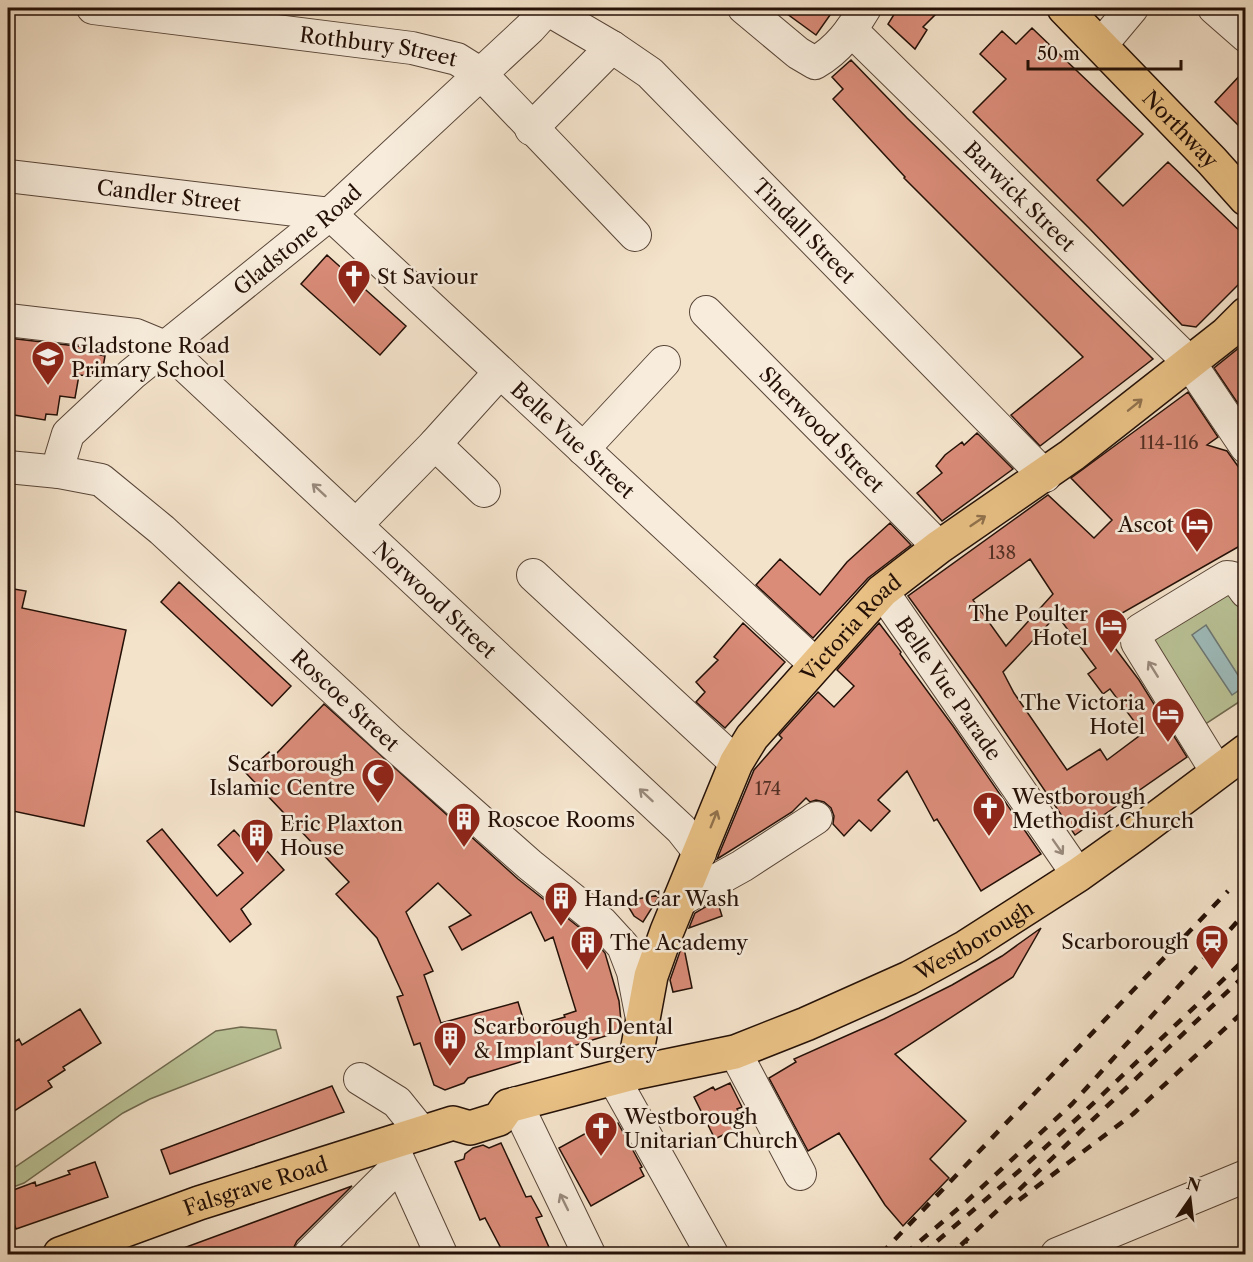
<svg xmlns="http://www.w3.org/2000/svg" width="1253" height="1262" font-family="'Libre Caslon Text',serif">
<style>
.green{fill:#bac498;stroke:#6f6a50;stroke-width:1.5}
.water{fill:#9ebdbd;stroke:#6d7874;stroke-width:1.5}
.building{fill:#da8c79;stroke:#241007;stroke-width:1.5;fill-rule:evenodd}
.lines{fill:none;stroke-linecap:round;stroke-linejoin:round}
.minor-casing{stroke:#584538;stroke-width:34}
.major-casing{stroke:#241007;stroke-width:36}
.highway-casing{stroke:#241007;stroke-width:36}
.minor{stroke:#f8eddd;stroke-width:32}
.major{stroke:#eac286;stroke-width:33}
.highway{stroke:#eac286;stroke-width:33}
.rail{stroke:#241007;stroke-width:4.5;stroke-dasharray:10 10;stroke-linecap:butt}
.oneway{stroke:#91724d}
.oneway2{stroke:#998a7d}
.labels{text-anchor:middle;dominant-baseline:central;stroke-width:5;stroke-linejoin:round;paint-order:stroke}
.number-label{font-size:18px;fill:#522f24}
.street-label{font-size:21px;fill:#241007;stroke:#f8eddd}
.poi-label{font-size:21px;fill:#241007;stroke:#f8eddd;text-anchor:start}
</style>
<rect width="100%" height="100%" fill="#f4e3cb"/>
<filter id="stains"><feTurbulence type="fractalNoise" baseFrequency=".00333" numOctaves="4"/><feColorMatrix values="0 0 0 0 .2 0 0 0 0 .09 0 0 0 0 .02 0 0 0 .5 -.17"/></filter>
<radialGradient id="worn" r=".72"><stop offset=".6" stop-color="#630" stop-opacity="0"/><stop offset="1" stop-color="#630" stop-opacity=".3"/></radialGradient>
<path class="green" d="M1230,588L1245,612V698L1204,725L1151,639Z
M241,1027L276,1030L281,1048L150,1099L123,1113L24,1183L8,1189V1172L216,1031Z"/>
<path class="water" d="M1206,625L1245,686L1232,695L1192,635Z"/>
<path class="building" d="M779,8H835L816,35Z
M898,8H942L923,27L927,30L915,49L888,24Z
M1032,28L1143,134L1097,180L1123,206L1168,162L1245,236V278L1196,327L1182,325L1089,228L973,112L1006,79L980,54L1002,31L1016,44Z
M851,60L907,118L1153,359L1040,446L1011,415L1083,357L904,178L905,177L833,99L843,89L832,77Z
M1245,70V132L1215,102Z
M327,255L406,326L380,355L301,284Z
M8,338L93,348L92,353L105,356L102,373L93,371L92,376L79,375L75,398L60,396L57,415L46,414L45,420L8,414Z
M1245,343V414L1214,368Z
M1188,392L1218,437L1207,445L1227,451L1245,476V543L1101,625L1112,644L1139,680L1187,757L1075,835L979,694L908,596L1048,495L1094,538L1112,520L1071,478ZM1030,559L1053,594L1006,646L973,600ZM1057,615L1096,668L1088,674L1103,694L1110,689L1143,733L1107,760L1100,749L1067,770L1014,693L1003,672Z
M977,433L1013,469L942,521L917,493L942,473L936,466L945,455L962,442L964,445Z
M890,523L911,545L868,578L813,638L756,585L780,559L820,595L847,562Z
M179,582L291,686L272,706L161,602Z
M8,588L26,591L22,608L126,630L84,826L8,810Z
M743,623L785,662L725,728L696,702L705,692L696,682L718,660L714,657Z
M879,623L901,652L900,654L953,726L1041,854L981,891L937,819L934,821L907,771L878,800L890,811L871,831L859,820L844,836L833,824L834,816L831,808L824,802L816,800L810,802L806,798L792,812L717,859L754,770L782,738L779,735L818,692L834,707L854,686L837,670Z
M324,704L518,879L590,936L605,953L619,1001L622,1031L468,1078L464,1083L445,1090L434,1085L420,1043L414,1045L397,997L403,995L377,938L336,894L349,882L246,773L269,752L273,757ZM438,883L471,915L449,927L462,950L531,912L545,941L553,937L576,1011L564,1015L565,1017L526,1028L518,1002L441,1023L424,975L433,971L406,912Z
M162,829L217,896L243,873L218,845L234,830L260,858L267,851L284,870L241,909L251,924L230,942L147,841Z
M660,895L643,922L634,916L625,901Z
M717,900L722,916L689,928L695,913Z
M1041,928L1013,977L895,1054L966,1121L930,1159L949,1178L903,1226L885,1205L839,1133L808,1151L769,1078L796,1062L794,1059L884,1019L952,985L1002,956Z
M683,943L692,988L673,992L670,980Z
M80,1009L101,1043L63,1067L65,1070L48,1081L52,1087L8,1115V1046L19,1039L22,1045Z
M730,1083L742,1107L737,1109L745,1124L715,1139L694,1097L713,1087L715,1090Z
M332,1086L344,1112L170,1174L161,1150Z
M618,1123L642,1167L640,1168L644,1176L591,1206L559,1148L599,1126L603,1132Z
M501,1143L526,1197L531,1196L542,1216L536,1218L552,1254H504L485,1218L480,1220L455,1162L464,1159L465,1154L473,1148L483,1145L489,1148Z
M95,1162L108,1197L16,1229L8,1206L12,1204L8,1192L35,1182L36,1186L70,1174L68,1171Z
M352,1186L297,1241L293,1249V1254H170V1253Z"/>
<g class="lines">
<defs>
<g id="minor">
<path id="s1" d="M93,8L412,48L457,59L481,74L635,235"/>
<path d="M744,8L798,53L815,63C839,49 851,31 865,8"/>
<path d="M1214,8L1246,36"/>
<path id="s2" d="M547,9L612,47L650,73L1045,476"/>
<path id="s3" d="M851,30L1189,362L1246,447"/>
<path d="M1101,45L1132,8"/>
<path d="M531,129L612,47"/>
<path id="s4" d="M8,176L330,214L815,664"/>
<path id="s5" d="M706,312L939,547"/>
<path id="s6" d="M8,320L136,335L165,347L681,829L700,853"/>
<path d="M435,444L484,491"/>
<path d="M583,449L664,362"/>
<path id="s7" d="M8,467L59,472L101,480L162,530L390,741L530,865L602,923L623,946L633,972L642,1019"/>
<path id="s8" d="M59,472L61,457L68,434L132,374L330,214L530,28L548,8"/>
<path d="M356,525L435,444L500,372"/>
<path d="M533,575L736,763"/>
<path id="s9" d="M882,591L1078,875"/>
<path d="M1217,772L1137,642V635L1140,630L1227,577C1237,577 1240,584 1246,592"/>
<path d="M679,901L742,866L816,818"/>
<path d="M735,1052L800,1174"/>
<path d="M360,1079L397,1102L422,1133"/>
<path d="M614,1079L712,1254"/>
<path d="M516,1103L589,1254"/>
<path d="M392,1146L441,1254"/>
<path d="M310,1254L399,1165"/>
<path d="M1057,1254L1246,1176"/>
</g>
<g id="major">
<path id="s10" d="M1064,8L1212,161L1246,199"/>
<path id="s11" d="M633,1073L651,976L667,931L736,763L752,737L882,591L939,547L1072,455L1226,334L1246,314"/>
</g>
<g id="highway">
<path id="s12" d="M60,1254L199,1203L453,1123L470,1128L499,1119L508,1106L633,1073L735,1052L806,1024L909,978L966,947L1078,875L1134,835L1246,751"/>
</g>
</defs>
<use href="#minor" class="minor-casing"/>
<use href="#major" class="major-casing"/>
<use href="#highway" class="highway-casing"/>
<use href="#minor" class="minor"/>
<use href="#major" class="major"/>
<use href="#highway" class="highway"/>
<path class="rail" d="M1019,1200L1133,1114L1246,1009
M961,1245L1246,974
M881,1254L1228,891
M905,1254L967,1201L1072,1104L1246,912
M922,1254L1019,1171L1082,1114L1246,958
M949,1254L967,1241"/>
</g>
<defs><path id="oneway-shaft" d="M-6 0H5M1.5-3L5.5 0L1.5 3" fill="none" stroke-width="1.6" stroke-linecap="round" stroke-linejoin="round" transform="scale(1.5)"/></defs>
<g class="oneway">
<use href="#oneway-shaft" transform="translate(1135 405) rotate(-39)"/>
<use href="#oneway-shaft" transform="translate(978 521) rotate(-34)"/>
<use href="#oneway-shaft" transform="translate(714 819) rotate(-68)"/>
</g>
<g class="oneway2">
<use href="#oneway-shaft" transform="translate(319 490) rotate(-137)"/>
<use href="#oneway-shaft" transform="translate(1153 669) rotate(-122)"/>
<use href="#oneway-shaft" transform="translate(646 795) rotate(-137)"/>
<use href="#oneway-shaft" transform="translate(1058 847) rotate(55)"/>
<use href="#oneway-shaft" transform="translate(564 1202) rotate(-116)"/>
</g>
<defs>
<symbol id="church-pin" viewBox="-11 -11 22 30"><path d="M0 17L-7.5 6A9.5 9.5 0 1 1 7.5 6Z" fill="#8f2418" stroke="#f8eddd"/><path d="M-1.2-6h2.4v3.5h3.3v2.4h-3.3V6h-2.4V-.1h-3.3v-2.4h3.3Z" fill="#fff"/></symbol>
<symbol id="school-pin" viewBox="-11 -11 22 30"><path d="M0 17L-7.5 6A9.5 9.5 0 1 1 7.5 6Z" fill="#8f2418" stroke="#f8eddd"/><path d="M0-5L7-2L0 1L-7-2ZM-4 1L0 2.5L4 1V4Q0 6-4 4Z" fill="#fff"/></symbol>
<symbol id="hotel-pin" viewBox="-11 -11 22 30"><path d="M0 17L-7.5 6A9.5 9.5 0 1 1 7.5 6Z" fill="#8f2418" stroke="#f8eddd"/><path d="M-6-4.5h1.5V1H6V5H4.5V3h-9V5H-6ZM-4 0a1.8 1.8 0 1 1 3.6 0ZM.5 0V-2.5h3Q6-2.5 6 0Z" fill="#fff"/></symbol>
<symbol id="mosque-pin" viewBox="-11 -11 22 30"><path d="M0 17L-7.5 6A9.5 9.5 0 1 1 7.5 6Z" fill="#8f2418" stroke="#f8eddd"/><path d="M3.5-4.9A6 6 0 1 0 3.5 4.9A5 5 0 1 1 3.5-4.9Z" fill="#fff"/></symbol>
<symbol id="building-pin" viewBox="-11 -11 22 30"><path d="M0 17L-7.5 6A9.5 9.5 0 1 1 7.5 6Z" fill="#8f2418" stroke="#f8eddd"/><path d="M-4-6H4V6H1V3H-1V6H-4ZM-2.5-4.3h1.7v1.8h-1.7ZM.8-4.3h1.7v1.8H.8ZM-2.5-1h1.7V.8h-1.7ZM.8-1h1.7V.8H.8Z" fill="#fff"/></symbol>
<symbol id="station-pin" viewBox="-11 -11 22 30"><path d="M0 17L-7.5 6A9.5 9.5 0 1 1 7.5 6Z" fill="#8f2418" stroke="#f8eddd"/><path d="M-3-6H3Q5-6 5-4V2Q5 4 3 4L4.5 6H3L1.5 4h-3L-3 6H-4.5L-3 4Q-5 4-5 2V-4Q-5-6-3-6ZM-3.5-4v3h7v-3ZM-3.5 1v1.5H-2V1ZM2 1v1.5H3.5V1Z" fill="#fff"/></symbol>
</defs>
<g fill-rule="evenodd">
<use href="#church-pin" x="335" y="257" width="38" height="52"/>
<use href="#school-pin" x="29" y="338" width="38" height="52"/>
<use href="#hotel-pin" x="1178" y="505" width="38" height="52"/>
<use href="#hotel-pin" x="1092" y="606" width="38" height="52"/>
<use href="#hotel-pin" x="1149" y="695" width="38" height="52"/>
<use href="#mosque-pin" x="359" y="756" width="38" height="52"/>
<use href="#church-pin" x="970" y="789" width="38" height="52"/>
<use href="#building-pin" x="445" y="800" width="38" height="52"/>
<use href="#building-pin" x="238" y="816" width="38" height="52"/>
<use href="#building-pin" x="542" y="879" width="38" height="52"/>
<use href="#station-pin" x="1193" y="922" width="38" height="52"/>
<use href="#building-pin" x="568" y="923" width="38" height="52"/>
<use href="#building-pin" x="431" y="1019" width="38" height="52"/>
<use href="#church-pin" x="582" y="1109" width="38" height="52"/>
</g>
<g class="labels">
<g class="number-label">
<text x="1169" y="443">114-116</text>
<text x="1002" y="553">138</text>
<text x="768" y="789">174</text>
</g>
<g class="street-label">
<text stroke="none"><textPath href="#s1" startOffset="288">Rothbury Street</textPath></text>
<text stroke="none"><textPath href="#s10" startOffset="168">Northway</textPath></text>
<text stroke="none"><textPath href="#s4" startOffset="162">Candler Street</textPath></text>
<text stroke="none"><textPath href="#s3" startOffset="237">Barwick Street</textPath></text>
<text stroke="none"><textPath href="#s2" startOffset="342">Tindall Street</textPath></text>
<text stroke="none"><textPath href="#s8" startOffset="340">Gladstone Road</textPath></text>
<text stroke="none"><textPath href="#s5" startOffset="165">Sherwood Street</textPath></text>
<text stroke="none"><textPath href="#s4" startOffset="656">Belle Vue Street</textPath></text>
<text stroke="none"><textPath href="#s6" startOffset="530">Norwood Street</textPath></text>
<text stroke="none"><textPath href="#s11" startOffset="506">Victoria Road</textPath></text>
<text stroke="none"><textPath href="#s9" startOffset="118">Belle Vue Parade</textPath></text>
<text stroke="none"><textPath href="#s7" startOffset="423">Roscoe Street</textPath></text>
<text stroke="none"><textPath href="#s12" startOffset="976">Westborough</textPath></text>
<text stroke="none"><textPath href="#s12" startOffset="207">Falsgrave Road</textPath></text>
</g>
<g class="poi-label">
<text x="377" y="276">St Saviour</text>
<text x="71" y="345">Gladstone Road<tspan x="71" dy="24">Primary School</tspan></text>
<text x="1174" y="524" text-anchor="end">Ascot</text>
<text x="1088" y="613" text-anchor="end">The Poulter<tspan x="1088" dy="24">Hotel</tspan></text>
<text x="1145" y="702" text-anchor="end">The Victoria<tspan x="1145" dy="24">Hotel</tspan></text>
<text x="355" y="763" text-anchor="end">Scarborough<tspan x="355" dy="24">Islamic Centre</tspan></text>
<text x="1012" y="796">Westborough<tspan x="1012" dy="24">Methodist Church</tspan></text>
<text x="487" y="819">Roscoe Rooms</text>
<text x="280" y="823">Eric Plaxton<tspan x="280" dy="24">House</tspan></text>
<text x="584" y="898">Hand Car Wash</text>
<text x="1189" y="941" text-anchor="end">Scarborough</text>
<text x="610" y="942">The Academy</text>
<text x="473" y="1026">Scarborough Dental<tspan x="473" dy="24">&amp; Implant Surgery</tspan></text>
<text x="624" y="1116">Westborough<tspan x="624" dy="24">Unitarian Church</tspan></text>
</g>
</g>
<rect width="1253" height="1262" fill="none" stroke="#f4e3cb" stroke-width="30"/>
<rect x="9" y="9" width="1235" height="1244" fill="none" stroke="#241007" stroke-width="3"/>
<rect x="15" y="15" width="1223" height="1232" fill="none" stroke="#241007" stroke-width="1.5"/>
<g transform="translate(1190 1199) rotate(14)" stroke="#f8eddd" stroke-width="4.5" paint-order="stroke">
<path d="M0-4.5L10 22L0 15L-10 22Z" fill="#241007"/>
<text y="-9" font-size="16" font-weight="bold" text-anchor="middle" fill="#241007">N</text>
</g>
<path d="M1028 60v9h153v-9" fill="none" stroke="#241007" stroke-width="3"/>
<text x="1037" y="60" font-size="18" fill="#241007" stroke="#f8eddd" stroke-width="4.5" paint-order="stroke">50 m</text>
<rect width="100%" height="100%" filter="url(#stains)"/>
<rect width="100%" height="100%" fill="url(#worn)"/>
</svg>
